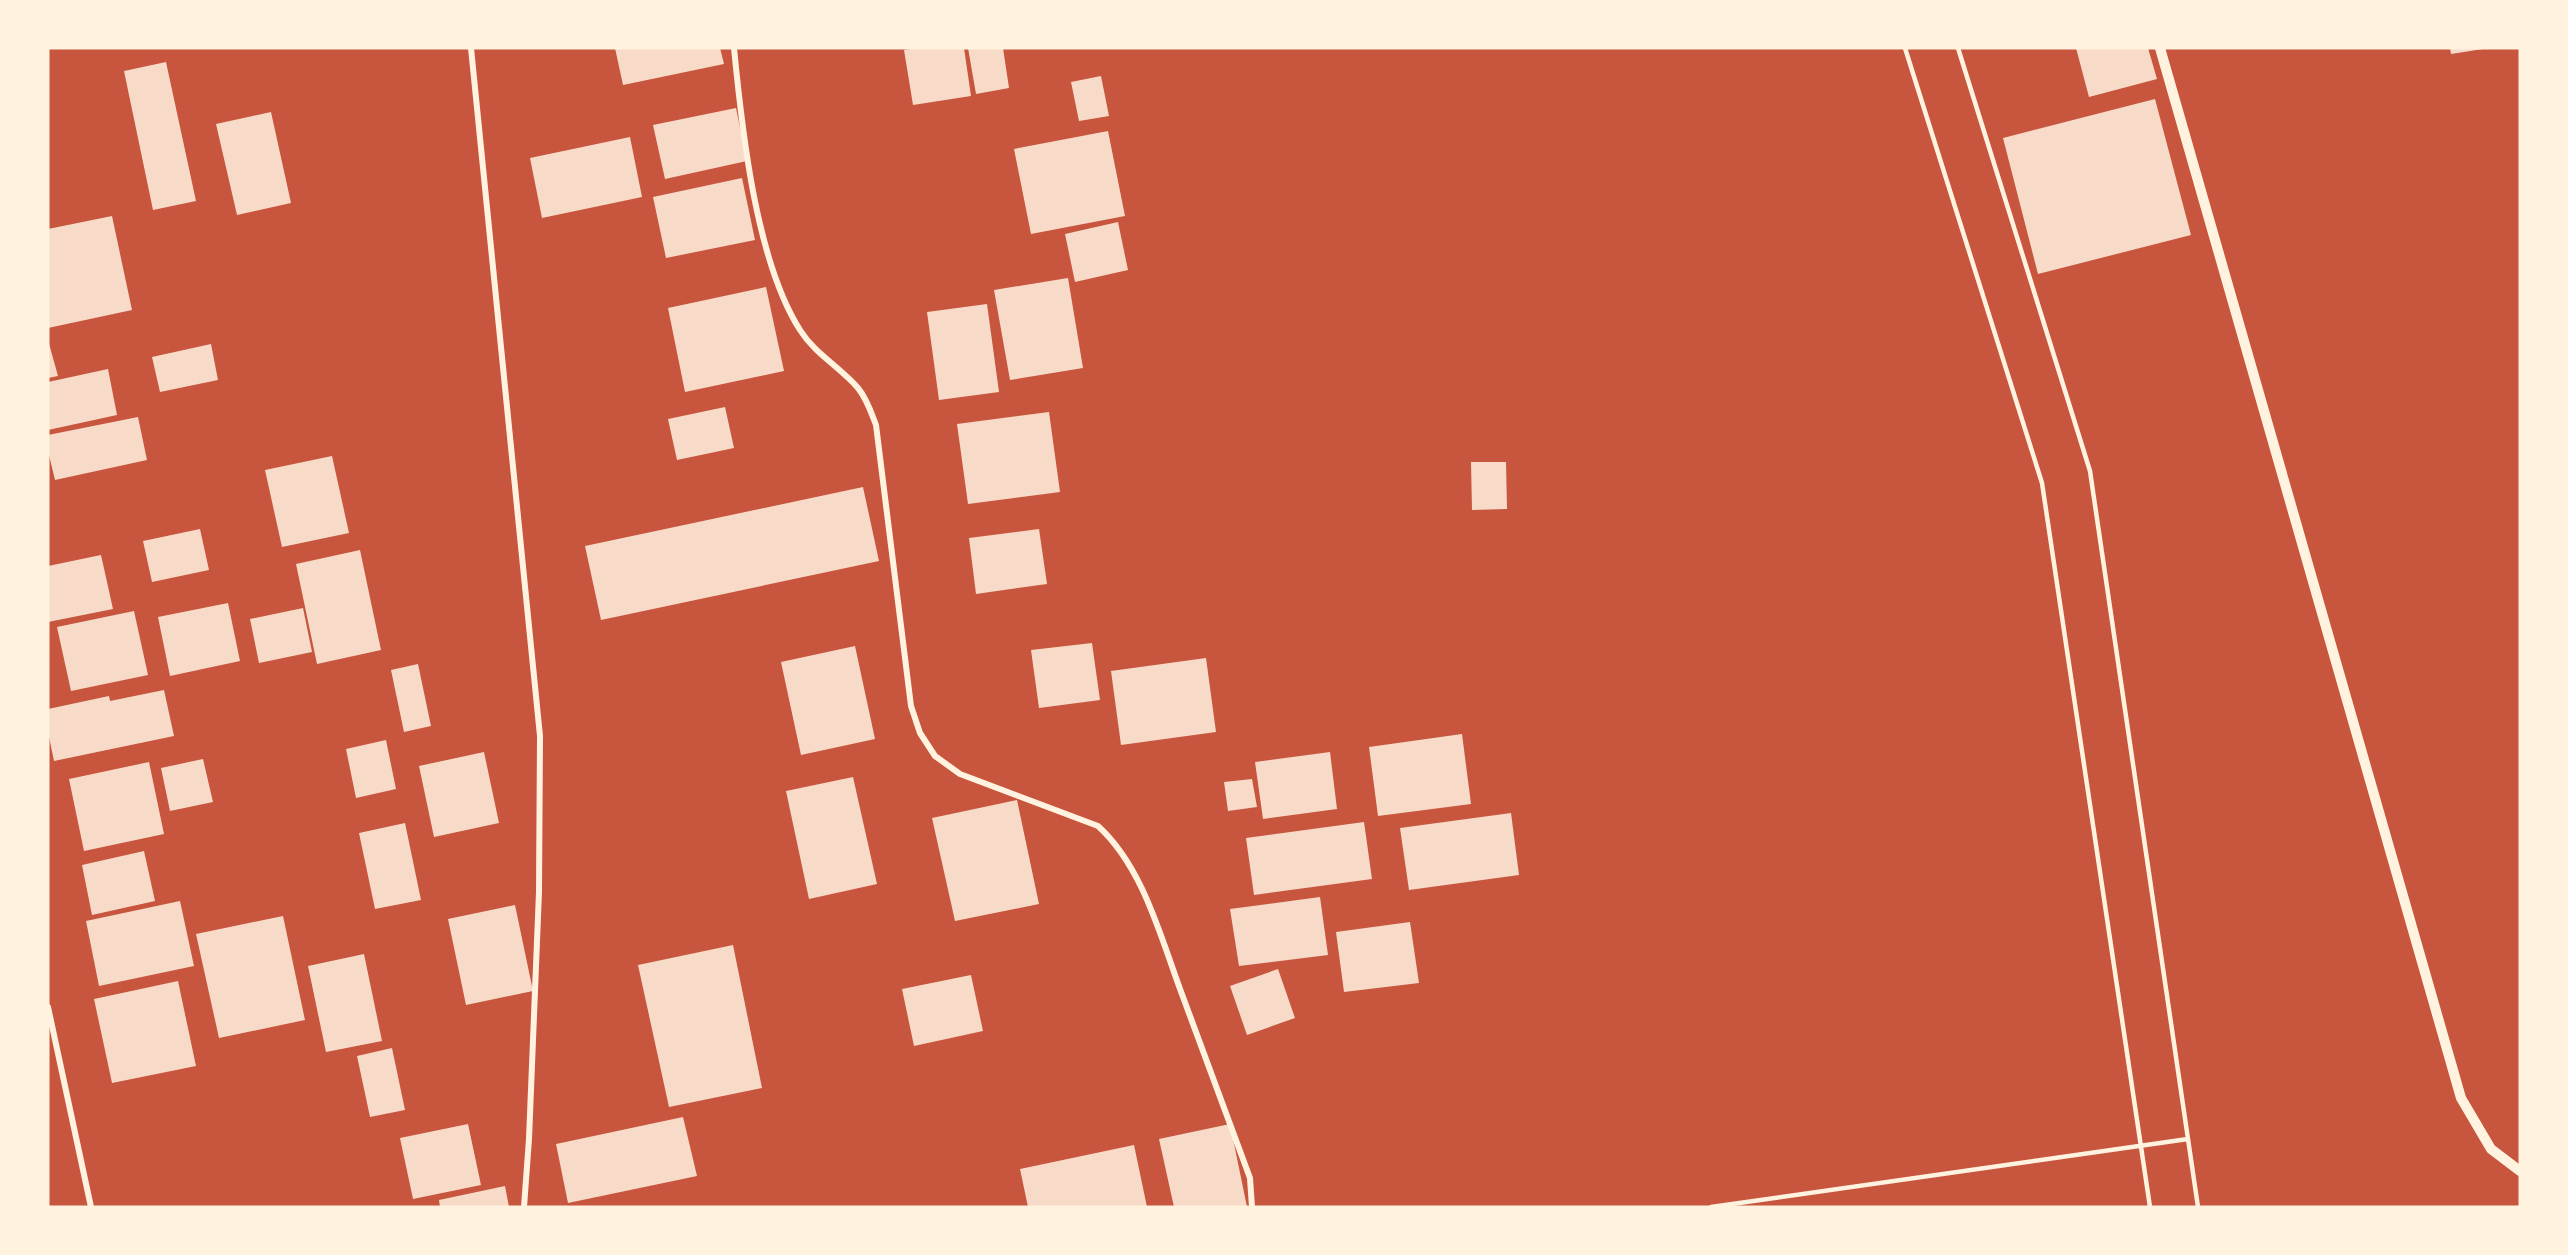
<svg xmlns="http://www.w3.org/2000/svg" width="2568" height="1255" font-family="Manrope,sans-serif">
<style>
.building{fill:#f7dbc8}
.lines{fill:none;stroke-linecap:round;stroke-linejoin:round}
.service{stroke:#fff3e0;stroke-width:4.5}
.minor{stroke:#fff3e0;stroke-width:6}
.tertiary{stroke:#fff3e0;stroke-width:10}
</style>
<rect width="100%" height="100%" fill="#c8553d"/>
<path class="building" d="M615,48H720L724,64L623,85Z
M917,48H964L971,96L913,105L904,50Z
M968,48H1003L1009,88L976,94Z
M2076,48H2148L2157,79L2089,97Z
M2450,48H2483V49L2451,54Z
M166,62L196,201L153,210L124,71Z
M1101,76L1109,116L1079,121L1071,82Z
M2155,99L2191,235L2038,274L2003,138Z
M736,108L747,161L665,179L653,125Z
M271,112L291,203L237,215L216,124Z
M1108,131L1125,216L1031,234L1014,149Z
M630,137L642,197L542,218L530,158Z
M742,178L755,240L666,258L653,197Z
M112,216L132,310L48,328V229Z
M1118,222L1128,270L1075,282L1065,234Z
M1068,278L1083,368L1010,380L994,290Z
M766,287L784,371L685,392L668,308Z
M987,304L999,392L939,400L927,312Z
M48,340L58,376L48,378Z
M211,344L218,380L160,392L152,357Z
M108,369L117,415L48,430V382Z
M725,407L734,448L677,460L668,419Z
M1049,412L1060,492L968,504L957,424Z
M138,417L147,460L55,480L48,451V435Z
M332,456L349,533L282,547L265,470Z
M1471,462H1506L1507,509L1472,510Z
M863,487L879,561L601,620L585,546Z
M200,529L209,570L152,582L143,541Z
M1039,529L1047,584L976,594L969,538Z
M360,550L381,650L317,664L296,564Z
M101,555L113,609L48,622V566Z
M228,603L240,661L170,676L158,617Z
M303,608L312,652L259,663L250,619Z
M134,611L148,675L71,691L57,627Z
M1092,643L1100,700L1039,708L1031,650Z
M855,646L875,739L801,755L781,662Z
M1206,658L1216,732L1121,745L1111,671Z
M418,664L431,726L404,732L391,670Z
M164,690L174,736L54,761L48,732V709L109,696L110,701Z
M1462,734L1471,804L1378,816L1369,747Z
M386,740L396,789L356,798L346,749Z
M484,752L499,823L434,837L419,766Z
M1330,752L1337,809L1263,819L1255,762Z
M203,759L213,802L170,811L161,768Z
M149,762L164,834L84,851L69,779Z
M853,777L877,884L809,899L786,791Z
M1252,779L1257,807L1228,811L1224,782Z
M1017,800L1039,904L955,921L932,818Z
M1511,813L1519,875L1409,890L1400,828Z
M1364,822L1372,879L1254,895L1246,838Z
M405,823L421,900L375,909L359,833Z
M144,851L155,901L92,915L82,865Z
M1320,897L1328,955L1239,966L1230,909Z
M180,901L194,966L99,986L86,921Z
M515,905L533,991L466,1005L448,919Z
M283,916L305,1020L219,1038L196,934Z
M1410,922L1419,983L1344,992L1336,932Z
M733,945L762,1088L669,1107L638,965Z
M364,954L382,1041L326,1052L308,966Z
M1278,969L1295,1018L1247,1035L1230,986Z
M971,975L983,1031L914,1046L902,989Z
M178,981L196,1066L112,1083L94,999Z
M392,1048L405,1110L370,1117L357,1056Z
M683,1117L697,1176L568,1203L556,1144Z
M468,1124L481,1185L413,1199L400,1138Z
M1230,1124L1247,1207H1174L1159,1139Z
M1134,1145L1147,1207H1028L1020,1169Z
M505,1186L509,1207H440L439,1200Z"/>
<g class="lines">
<path class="service" d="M1905,48L2042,483L2150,1207
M1958,48L2090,471L2198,1207
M1711,1207L2188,1139"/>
<path class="minor" d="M471,48L540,736L539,892L529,1139L524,1207
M734,48C742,130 756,261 800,330C815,354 840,367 858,388C867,399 871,412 876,425L911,706L920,733L935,756L960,774L1098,826C1144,868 1161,939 1183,997C1205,1057 1228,1117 1250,1178L1252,1207
M48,1007L91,1207"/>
<path class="tertiary" d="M2160,48L2461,1098L2491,1149L2520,1171"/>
</g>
<rect width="2568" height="1255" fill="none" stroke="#fff3e0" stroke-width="99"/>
</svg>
